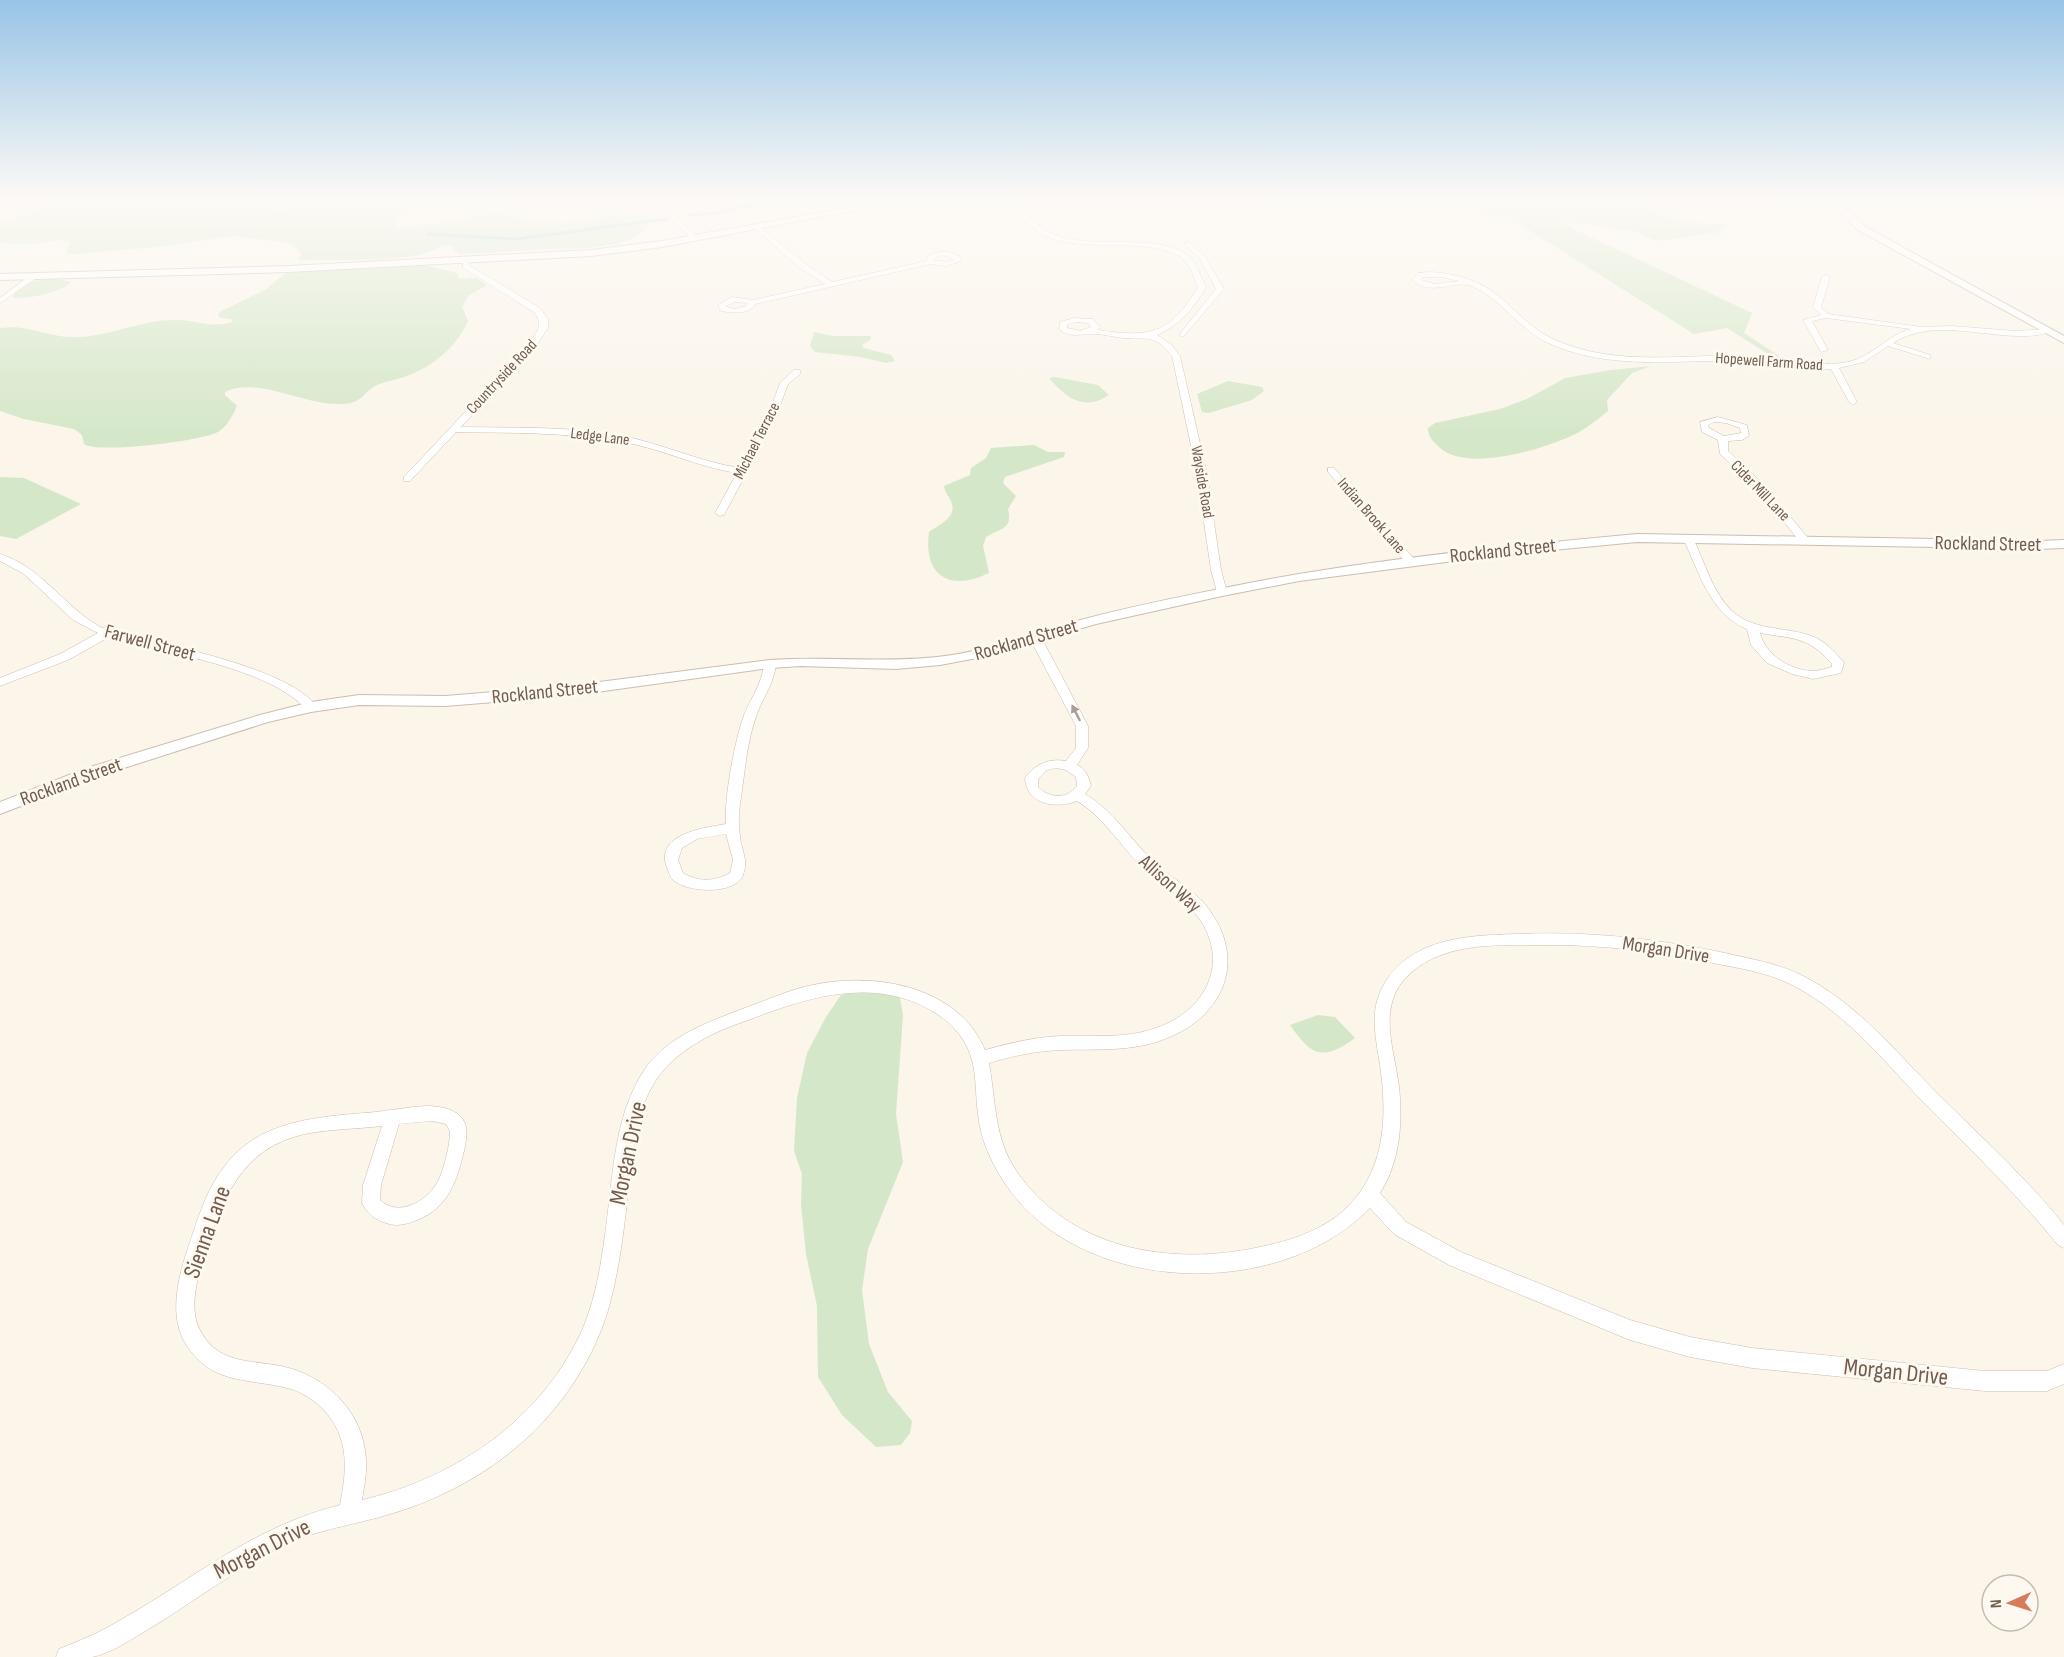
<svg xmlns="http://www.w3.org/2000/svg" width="2064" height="1657" font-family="'Sofia Sans Condensed',sans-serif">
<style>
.green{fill:#d5e7c9}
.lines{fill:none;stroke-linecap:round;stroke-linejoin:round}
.stream{stroke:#a7cbd3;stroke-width:3}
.minor-casing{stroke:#ccbdb1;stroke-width:1}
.tertiary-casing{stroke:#ccbdb1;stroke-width:2}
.minor{fill:#fff;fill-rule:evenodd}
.tertiary{fill:#fff;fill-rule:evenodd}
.oneway{fill:#ab9e96}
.labels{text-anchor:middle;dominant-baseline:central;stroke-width:6;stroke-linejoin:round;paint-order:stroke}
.far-street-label{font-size:16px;fill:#735d50;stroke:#fdf9f0}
.street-label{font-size:20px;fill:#735d50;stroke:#fdf9f0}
.near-street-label{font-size:24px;fill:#735d50;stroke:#fdf9f0}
</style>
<rect width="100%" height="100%" fill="#fbf5ea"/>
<path class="green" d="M109,200H242L251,207L282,212L311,202L417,201L413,208L395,222V227L401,229L491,214H503L532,221L568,223L619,215H650C652,252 570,248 548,249C518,250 489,254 459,254L450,245C437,246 427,254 414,256C376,261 335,260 297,260L302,254L291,244L284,242L232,236L158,247L73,254L66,253L70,242L60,240L32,244L0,243V223L52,207Z
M1358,200H1619L1679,221L1730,225L1716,233L1656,241L1629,229H1613L1581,223L1557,221L1752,313L1744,333L1784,359L1771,356L1727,328L1694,334L1500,212L1489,214L1475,210H1457Z
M424,265L457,273L459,279L476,278L487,285L468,296L462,307L468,321C456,348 431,368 404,377C395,380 386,381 377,385C363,392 362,404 342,404C305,406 257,376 225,392V395L237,406C233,415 227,427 218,432C201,441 98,454 84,444L82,435L74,429L24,419L0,411V328C25,324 44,335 68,337C105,339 138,320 174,320C196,319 209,329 233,322L231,319L220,318L218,315L221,311L265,290L286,273L302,270Z
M55,279L71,282C63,293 26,299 12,298C20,282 39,279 55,279Z
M814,332L833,336H871L870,340L862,345L864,348L891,355L895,361L886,363L861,357L815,352L810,346Z
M1651,366L1632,373L1607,400L1608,411C1595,422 1580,433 1564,439C1535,451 1465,472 1439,447C1433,441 1428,437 1428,428L1435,423L1500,409L1527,399L1565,378L1611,370Z
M1055,377L1098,385L1109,395C1084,412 1065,397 1049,378Z
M1228,381L1262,387L1264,391L1252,400L1209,413L1202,412L1197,394Z
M1034,445L1048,452H1065L1064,457L1005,477L1003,483L1016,496L1008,509C1013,529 1001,528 986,537L983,546L989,573C950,592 923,576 929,532C939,525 956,518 952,504C950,497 945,493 944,486L970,475L971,468L986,458L991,448Z
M0,477L24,478L81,504L16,539L0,536Z
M869,986L899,992L903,1015L896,1114L903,1162L868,1249L862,1290L869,1344L888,1392L912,1421L910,1433L901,1445L876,1447L842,1415L818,1377L817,1306L806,1254L801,1204L802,1174L794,1151L797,1098L807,1053L826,1017L841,995Z
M1318,1015L1335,1017L1355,1038C1323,1061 1312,1057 1290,1025Z"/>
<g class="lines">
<path class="stream" d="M690,215L715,213L773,200
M427,234L517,239L666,219"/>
<defs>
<path id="minor" d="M655,200H662L697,238V240H693Z
M1003,200H1011C1025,211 1038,228 1055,235C1089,250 1165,231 1191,258C1198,266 1201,278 1206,287C1194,308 1179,326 1157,335L1171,344L1180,356L1207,474L1221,570L1227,592L1226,594L1222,595L1217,592L1211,570L1197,474L1172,356C1154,333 1148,340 1123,338C1113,337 1104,334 1095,334C1081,333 1071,339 1059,329L1060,322L1074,318L1093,319L1100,327L1098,330C1149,338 1171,334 1198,287C1194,279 1192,269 1186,262C1166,236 1083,252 1050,238C1033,231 1017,213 1003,200ZM1075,322L1088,323L1091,327L1080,331L1067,328V325Z
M1739,200L1837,204L1840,206L1837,208L1760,205V210C1749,213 1739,212 1731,204ZM1754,204L1755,208L1739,205Z
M1990,200H1998L2017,216L2012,217Z
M757,225L803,262L832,282L927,261L928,256C939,250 951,250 962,258L959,262L946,266L931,264L755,304C749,315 733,313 721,311L718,305L732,297L753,300L825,284L797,266L755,228ZM944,255L954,260L946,262L934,260L936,257ZM734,302L748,303L746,306L735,309L727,307L726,306Z
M1187,242L1204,255L1224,289L1183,337L1179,335L1216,289L1199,257L1184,244Z
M463,259H467L469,265L540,308L548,319V328L536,346L461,427C515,428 570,426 623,436C663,444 700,462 740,468L767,419L780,383L794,370H800V374L788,384L775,419L724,515L720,516L715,513L737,473C697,467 661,448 622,442C567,432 511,433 456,432L410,481H404V477L529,344C537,332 544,325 534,312L463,268Z
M1430,272C1456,273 1481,281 1501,298C1519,314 1533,330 1555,340C1619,368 1686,353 1753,356C1784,358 1816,368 1848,362C1872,357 1887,335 1911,329L1826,318L1812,321L1828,350L1821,352L1803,320L1821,315L1813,307L1822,277L1826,275L1830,277L1821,307L1828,314L1922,327L1952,326L2015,331L2047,329L2051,331C2044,335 2032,336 2024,336C1981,337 1932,318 1893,343L1930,355V359L1888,346L1864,362L1839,368L1857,402L1853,405L1849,402L1831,369C1802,370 1774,361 1745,361C1677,359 1610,372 1546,342C1518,328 1502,300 1474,287C1455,278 1433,298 1412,280L1418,273ZM1423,277H1440L1460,281L1435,284L1421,280Z
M32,274L39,276L0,303V298Z
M1718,417L1747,425L1749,436L1742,440L1728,441V451L1761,482L1809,539V543H1801L1755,486L1720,454L1718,440L1702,432L1700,422ZM1714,422L1726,423L1740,428L1741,433L1724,436L1709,428L1708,425Z
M1328,468H1334L1415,560V564H1407L1328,472Z
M1688,535L1693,538C1704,561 1713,593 1732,611C1755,632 1787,626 1814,637C1825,641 1834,652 1842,660L1844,663L1841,673L1813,679L1792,674L1767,663L1751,645L1747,629C1710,614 1699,572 1683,538ZM1760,633C1793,639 1808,636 1832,664V667C1825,669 1818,671 1812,671C1789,670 1765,654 1760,633Z
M0,554C40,566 64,606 100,627C152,643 287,665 317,707L315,710H307C269,667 164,653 109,637L68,660L0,686V678L60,654L98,633L73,620L24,574L0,561Z
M1035,634L1041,637L1088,726V748L1077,765C1085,769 1089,776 1091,786L1085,794C1114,811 1129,838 1153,861C1170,878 1194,889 1208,908C1248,961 1223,1017 1165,1039C1132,1052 1095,1049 1061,1050C1036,1051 1012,1056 989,1063C996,1102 994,1139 1017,1172C1070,1248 1165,1265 1250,1249C1282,1243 1315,1234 1341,1213C1385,1175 1388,1119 1380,1065C1375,1033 1368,1006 1388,978C1417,936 1476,935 1521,934C1590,931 1658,939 1725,953C1750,959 1776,963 1799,974C1855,1001 1894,1050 1937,1093C1980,1136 2026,1177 2064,1225V1248L2058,1245C2017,1194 1970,1149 1924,1103C1882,1059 1842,1008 1786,982C1766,973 1744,969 1723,965C1662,952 1601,944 1539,945C1493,945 1436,942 1403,981C1378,1011 1395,1052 1399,1087C1403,1122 1400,1162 1380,1193L1406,1222L1461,1252L1630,1320L1690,1337L1752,1348L1985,1371H2047L2064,1364V1384L2047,1391H1985L1752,1368L1690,1357L1630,1340L1449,1265L1394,1234L1370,1208C1279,1302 1078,1296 1004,1182C991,1162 980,1138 978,1114C975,1093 977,1070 969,1051C962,1034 948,1020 932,1011C878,979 819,994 764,1014C747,1021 729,1026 713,1034C691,1045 670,1059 656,1080C638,1107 634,1144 630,1176C625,1219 621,1262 610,1303C598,1348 574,1388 543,1422C501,1467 446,1498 387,1515C349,1526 309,1531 274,1550C228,1575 186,1607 142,1633C127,1642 109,1654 92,1657C81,1657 67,1657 56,1657L59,1649C79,1641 99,1633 117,1622C194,1579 252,1527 340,1505C347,1469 350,1437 322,1408C313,1399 300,1391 287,1388C248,1378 213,1385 187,1346C169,1319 177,1283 186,1254C196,1225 205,1191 224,1167C260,1118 321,1117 376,1112C393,1110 409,1107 426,1106C437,1106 452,1108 460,1116C470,1126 466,1139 464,1151C457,1181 448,1208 417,1220C407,1224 397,1227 386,1223C375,1220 367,1213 362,1203L363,1185L382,1126C356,1129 330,1129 305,1134C240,1148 222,1200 204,1257C197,1278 188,1311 201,1332C220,1367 257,1359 289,1368C331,1380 364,1415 366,1460C367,1473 364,1487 362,1500C457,1478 547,1416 585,1323C596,1295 601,1264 605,1235C613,1180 613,1116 645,1069C668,1036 708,1022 745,1008C765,1001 786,991 808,986C871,971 957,984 985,1050C1010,1043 1035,1037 1061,1036C1092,1035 1126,1039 1156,1028C1206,1011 1231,962 1198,917C1184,897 1161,886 1144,869C1120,846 1105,818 1077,801C1055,809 1027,805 1025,778C1035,764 1049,758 1066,761L1076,748V726L1029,637ZM1056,768L1066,770L1076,777L1077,786C1067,799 1050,799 1038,787V779L1047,770ZM432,1121L446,1124L450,1131C450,1145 445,1164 440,1177C431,1199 400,1219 380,1200L381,1185L399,1124Z
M770,660L776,664C773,687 764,694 757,714C746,743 745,774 740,804C739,814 738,825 740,835C741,851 749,859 743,875C736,895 687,893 673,880C670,877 669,872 667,868C654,834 703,828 726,824C724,797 735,740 744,715C752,695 761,687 764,664ZM726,834L733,860L730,873C714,882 698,882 683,873L678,860L682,848L697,839Z"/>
<path id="tertiary" d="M890,200H910L662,247L591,256L289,272L0,280V274L289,266L591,250L662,241Z
M1829,200H1838L1864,226L2064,336V343L1858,230Z
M1637,534L1936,539L1985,543L2064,540V548L1985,551L1936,547L1637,542L1500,555L1299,581L1222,596L1096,624L977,658L940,665L896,669L801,666L770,668L568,696L445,706L359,705L311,712L268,722L99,776L0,814V802L87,768L260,715L311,702L359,695L445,696L568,686L770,660C826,656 882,663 937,657C983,652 1029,635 1073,622C1123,608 1174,598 1224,588C1360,560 1499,547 1637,534Z"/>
</defs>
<use href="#minor" class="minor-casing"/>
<use href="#tertiary" class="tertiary-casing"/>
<use href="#minor" class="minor"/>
<use href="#tertiary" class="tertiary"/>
</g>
<defs><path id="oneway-solid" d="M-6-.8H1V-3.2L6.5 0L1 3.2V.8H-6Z" transform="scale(1.5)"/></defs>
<use class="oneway" href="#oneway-solid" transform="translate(1076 713) rotate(-117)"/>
<linearGradient id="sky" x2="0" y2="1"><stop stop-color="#98c4e6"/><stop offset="0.46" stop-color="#fdfaf6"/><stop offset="1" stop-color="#fdfaf6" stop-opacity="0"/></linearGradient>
<rect width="2064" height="432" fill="url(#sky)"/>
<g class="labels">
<g class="far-street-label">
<text transform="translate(1769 362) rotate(4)">Hopewell Farm Road</text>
<text transform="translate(502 377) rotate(-47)">Countryside Road</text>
<text transform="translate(600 437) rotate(7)">Ledge Lane</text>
<text transform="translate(757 441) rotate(-63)">Michael Terrace</text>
<text transform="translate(1202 482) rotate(80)">Wayside Road</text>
<text transform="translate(1760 491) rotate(46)">Cider Mill Lane</text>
<text transform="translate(1371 516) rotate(49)">Indian Brook Lane</text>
</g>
<g class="street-label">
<text transform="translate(1988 544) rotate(1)">Rockland Street</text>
<text transform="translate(1503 551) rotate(-6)">Rockland Street</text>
<text transform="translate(1026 640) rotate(-16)">Rockland Street</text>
<text transform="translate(150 643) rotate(15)">Farwell Street</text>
<text transform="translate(545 692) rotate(-6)">Rockland Street</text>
<text transform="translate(71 782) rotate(-20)">Rockland Street</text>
<text transform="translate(1170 884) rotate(42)">Allison Way</text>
<text transform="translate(1666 950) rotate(9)">Morgan Drive</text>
</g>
<g class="near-street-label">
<text transform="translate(628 1153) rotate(-78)">Morgan Drive</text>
<text transform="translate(207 1232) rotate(-70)">Sienna Lane</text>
<text transform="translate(1896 1372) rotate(6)">Morgan Drive</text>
<text transform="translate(262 1549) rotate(-27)">Morgan Drive</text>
</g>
</g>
<g transform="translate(2010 1603) rotate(267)"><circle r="28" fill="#fdf9f0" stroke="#c6bbb0" stroke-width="1.5"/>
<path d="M0-4.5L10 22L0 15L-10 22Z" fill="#d77b5c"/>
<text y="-9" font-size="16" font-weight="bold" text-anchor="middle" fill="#735d50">N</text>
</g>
</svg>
